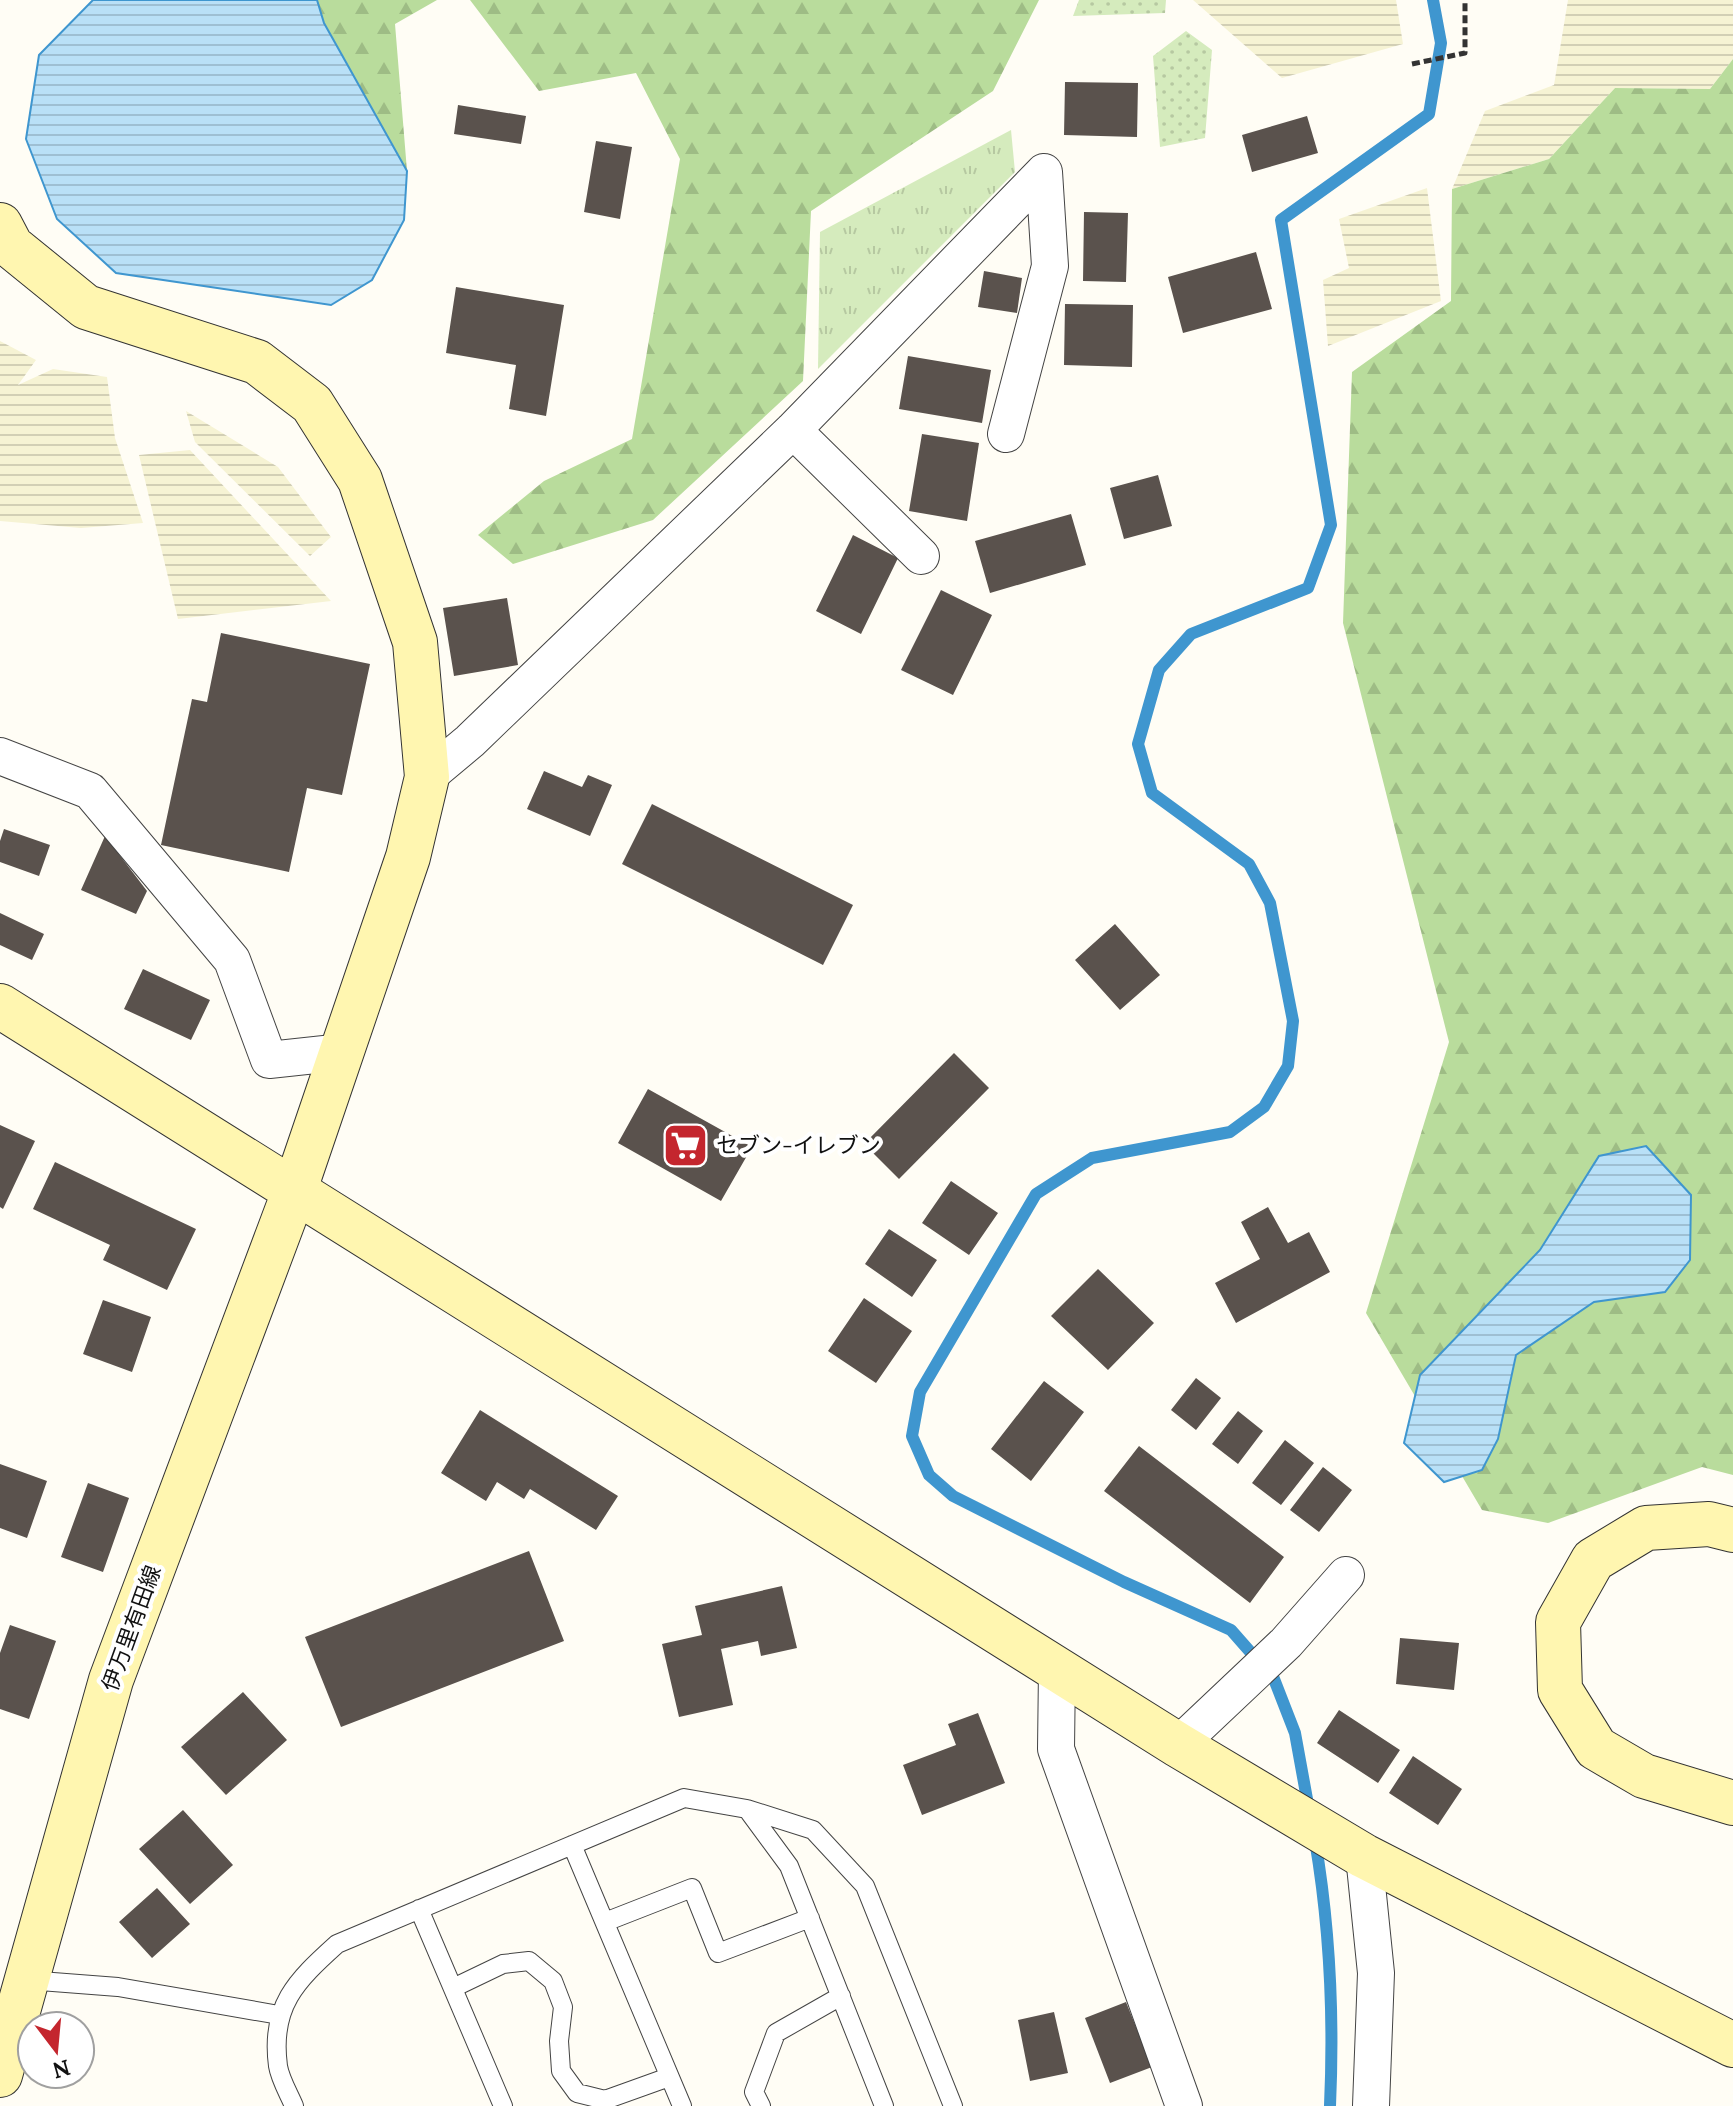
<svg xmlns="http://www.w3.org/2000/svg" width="1733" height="2106" font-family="Lora,'Noto Sans JP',serif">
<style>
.farmland{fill:url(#farmland-rules)}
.grass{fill:url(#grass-tufts)}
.forest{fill:url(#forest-firs)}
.garden{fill:url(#garden-dots)}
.water{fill:url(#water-rules);stroke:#3f96cf;stroke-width:2}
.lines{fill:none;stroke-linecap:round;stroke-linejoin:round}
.stream{stroke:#3f96cf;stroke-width:12}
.building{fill:#5a524d}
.lane-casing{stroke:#444;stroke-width:20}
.street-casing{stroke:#444;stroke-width:38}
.secondary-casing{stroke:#333;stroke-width:46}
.path{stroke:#333;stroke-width:5;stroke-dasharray:8 4;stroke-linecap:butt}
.lane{stroke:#fff;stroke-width:18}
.street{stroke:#fff;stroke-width:36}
.secondary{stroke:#fff6b0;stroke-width:44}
.labels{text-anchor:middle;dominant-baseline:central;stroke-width:8;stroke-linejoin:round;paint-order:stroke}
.poi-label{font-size:22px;fill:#111;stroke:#fff;text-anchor:start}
.street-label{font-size:22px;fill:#111;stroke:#fff}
</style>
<defs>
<pattern id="farmland-rules" width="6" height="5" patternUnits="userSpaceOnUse" patternTransform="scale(2)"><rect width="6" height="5" fill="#f6f3d4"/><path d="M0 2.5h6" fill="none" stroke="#d2cfb5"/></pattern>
<pattern id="grass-tufts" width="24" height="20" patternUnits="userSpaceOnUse" patternTransform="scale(2)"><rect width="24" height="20" fill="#d5ebbd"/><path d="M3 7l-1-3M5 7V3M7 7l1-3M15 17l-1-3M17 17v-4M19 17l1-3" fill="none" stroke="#b6c8a1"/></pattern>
<pattern id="forest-firs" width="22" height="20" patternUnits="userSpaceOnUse" patternTransform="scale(2)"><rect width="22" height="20" fill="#b9dc9c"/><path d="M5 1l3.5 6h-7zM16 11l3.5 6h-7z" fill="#9ebc85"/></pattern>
<pattern id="garden-dots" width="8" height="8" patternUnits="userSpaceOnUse" patternTransform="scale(2)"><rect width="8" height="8" fill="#d5ebbd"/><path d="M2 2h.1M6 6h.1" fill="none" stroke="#b6c8a1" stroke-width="1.8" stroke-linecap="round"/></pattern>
<pattern id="water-rules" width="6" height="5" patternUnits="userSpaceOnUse" patternTransform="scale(2)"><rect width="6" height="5" fill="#b9e0f7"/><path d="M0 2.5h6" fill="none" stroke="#9ebfd3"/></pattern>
</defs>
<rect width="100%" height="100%" fill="#fffdf5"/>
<path class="farmland" d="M1193,0H1396L1403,44L1282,78Z
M1568,0H1733V59L1710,89L1615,88L1549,159L1452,189L1485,111L1554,85Z
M1427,188L1441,301L1328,346L1323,280L1349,268L1339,219Z
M0,341L36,360L18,385L53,369L107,377L115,438L143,523L81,528L0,521Z
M186,411L278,467L331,537L310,556L195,442Z
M190,450L331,601L178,619L139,455Z"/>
<path class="grass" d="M1011,130L1015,172L818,369L820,232Z"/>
<path class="forest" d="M317,0H437L395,24L407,171L324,22Z
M470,0H1039L993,91L811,211L803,381L653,520L513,564L478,535L544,481L632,439L680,159L636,73L539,91Z
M1733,59V1475L1702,1467L1548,1523L1482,1510L1366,1313L1449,1042L1343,623L1352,372L1451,301L1452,189L1549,159L1615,88L1710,89Z"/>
<path class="garden" d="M1079,0H1166L1165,13L1073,16Z
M1186,31L1212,50L1205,138L1160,147L1153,56Z"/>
<path class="water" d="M93,0H317L324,23L407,171L404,220L372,280L331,305L116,273L57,219L26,139L39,55Z
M1646,1146L1691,1195L1690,1260L1665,1292L1594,1302L1516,1355L1498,1439L1482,1470L1444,1482L1404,1443L1420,1375L1540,1250L1599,1156Z"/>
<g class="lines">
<path class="stream" d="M1309,1810L1295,1733L1274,1679L1231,1630L1124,1582L953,1496L929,1475L912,1436L920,1392L1036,1194L1092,1158L1230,1132L1264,1107L1288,1066L1293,1021L1270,903L1249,864L1152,793L1138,744L1159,670L1191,634L1308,588L1331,525L1281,220L1429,114L1441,43L1433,0
M1315,1840C1330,1928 1334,2017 1330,2106"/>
</g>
<path class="building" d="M1065,82L1138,83L1137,137L1064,135Z
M458,105L526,116L521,144L454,134Z
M1307,116L1318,153L1252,172L1242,135Z
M596,141L632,147L620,219L584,212Z
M1084,212L1128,213L1126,282L1083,281Z
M1256,252L1272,309L1183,333L1168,277Z
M984,271L1022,278L1017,313L978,307Z
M456,287L564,305L546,416L509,409L516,365L446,353Z
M1065,304L1133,305L1132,367L1064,365Z
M908,356L991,370L982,423L899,409Z
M922,434L979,443L967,521L909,511Z
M1158,475L1172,526L1124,539L1110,488Z
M1071,514L1086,565L990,593L975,541Z
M853,535L898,558L861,634L816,611Z
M941,590L992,615L953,695L901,670Z
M507,598L518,665L454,676L443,608Z
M221,633L370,664L342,795L307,788L289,872L161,845L192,699L207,702Z
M544,771L582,787L588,775L612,785L590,836L527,809Z
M652,804L853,905L823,965L622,864Z
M4,829L50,845L39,876L0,862V841Z
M105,836L147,891L136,914L81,890Z
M0,913L44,934L32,960L0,945Z
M1115,924L1160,975L1120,1010L1075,960Z
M143,969L210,1000L191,1040L124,1009Z
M954,1053L989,1088L899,1179L864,1144Z
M648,1089L752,1147L721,1201L618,1143Z
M0,1125L35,1141L3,1209L0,1207Z
M55,1162L196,1229L167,1290L103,1260L110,1245L33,1209Z
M951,1181L998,1213L969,1255L922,1223Z
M1268,1207L1288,1243L1309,1232L1330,1272L1236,1323L1215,1283L1260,1259L1241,1222Z
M889,1229L937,1260L912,1297L865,1264Z
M1098,1269L1154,1323L1108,1370L1051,1316Z
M864,1298L912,1331L876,1383L828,1351Z
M103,1300L151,1317L132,1372L83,1354Z
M1196,1378L1221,1398L1196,1430L1171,1410Z
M1044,1381L1084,1412L1031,1481L991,1449Z
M480,1410L618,1496L596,1530L530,1489L524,1499L497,1482L486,1501L441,1473Z
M1238,1411L1263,1431L1238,1464L1212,1444Z
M1285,1440L1314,1463L1281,1505L1252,1483Z
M1139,1446L1284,1557L1250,1603L1104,1491Z
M0,1464L47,1481L27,1538L0,1528Z
M1323,1467L1352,1490L1319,1532L1290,1510Z
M88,1483L129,1498L103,1572L61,1557Z
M529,1551L564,1641L341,1727L305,1637Z
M782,1586L797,1648L761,1656L758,1641L721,1649L733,1705L679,1717L662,1644L702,1635L695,1606Z
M10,1625L56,1641L29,1719L0,1709V1653Z
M1400,1638L1459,1643L1454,1690L1396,1684Z
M243,1692L287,1740L226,1795L181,1747Z
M1339,1710L1400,1750L1378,1783L1317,1743Z
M978,1713L1005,1783L922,1815L903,1765L956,1745L948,1724Z
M1413,1756L1462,1789L1438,1825L1389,1793Z
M183,1810L233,1865L190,1904L139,1849Z
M157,1888L190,1924L152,1958L119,1922Z
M1126,2002L1152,2067L1110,2083L1085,2018Z
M1054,2012L1068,2073L1030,2081L1018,2020Z"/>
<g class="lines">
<defs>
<path id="lane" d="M747,1809L813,1830L865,1886L953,2106
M572,1845L682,2106
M419,1909L503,2106
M605,1922L692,1888L718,1953L810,1918
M27,1980L118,1987L279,2015
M453,1988L503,1964L529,1961L553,1981L563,2007L559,2041L561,2071L577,2093L605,2100L669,2077
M294,2106C289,2094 280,2079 278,2066C270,2006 296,1981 337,1944L684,1798L747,1809L789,1866L884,2106
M761,2106L754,2092L776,2033L841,1996"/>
<path id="street" d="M793,430L921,556
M1006,434L1050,266L1044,172
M0,756L90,791L232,960L269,1060L343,1052
M427,777L470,741L793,430L1044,172
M1057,1669L1056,1749L1184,2106
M1178,1745L1286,1643L1346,1575
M1364,1856L1376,1973L1371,2106"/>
<path id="secondary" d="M0,225L11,246L86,307L257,362L312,404L360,480L415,642L427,777L408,857L294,1192L111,1680L0,2075
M0,1006L1178,1745L1364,1856L1733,2045
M1733,1530L1709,1524L1646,1528L1593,1560L1558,1622L1560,1690L1596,1748L1644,1776L1733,1803"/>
</defs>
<use href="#lane" class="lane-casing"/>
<use href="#street" class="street-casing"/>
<use href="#secondary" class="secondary-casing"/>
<path class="path" d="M1412,64L1465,53V0"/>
<use href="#lane" class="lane"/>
<use href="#street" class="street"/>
<use href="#secondary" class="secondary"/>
</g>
<defs>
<symbol id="supermarket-square" viewBox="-11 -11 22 22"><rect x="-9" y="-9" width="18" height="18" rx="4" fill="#c4262e" stroke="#fff"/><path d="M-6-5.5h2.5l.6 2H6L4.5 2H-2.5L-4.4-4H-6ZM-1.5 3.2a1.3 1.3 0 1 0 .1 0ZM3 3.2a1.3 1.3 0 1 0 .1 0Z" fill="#fff"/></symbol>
</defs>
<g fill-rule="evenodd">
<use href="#supermarket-square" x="660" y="1120" width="51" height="51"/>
</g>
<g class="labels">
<g class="poi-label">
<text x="716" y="1145">セブン-イレブン</text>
</g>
<g class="street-label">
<text transform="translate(131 1628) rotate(-70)">伊万里有田線</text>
</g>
</g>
<g transform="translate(56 2050) rotate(164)"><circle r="38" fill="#ffffff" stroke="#a0a0a0" stroke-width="2"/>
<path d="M0-6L14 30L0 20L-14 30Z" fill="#c4262e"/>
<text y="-12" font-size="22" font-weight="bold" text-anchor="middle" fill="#111111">N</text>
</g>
</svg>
